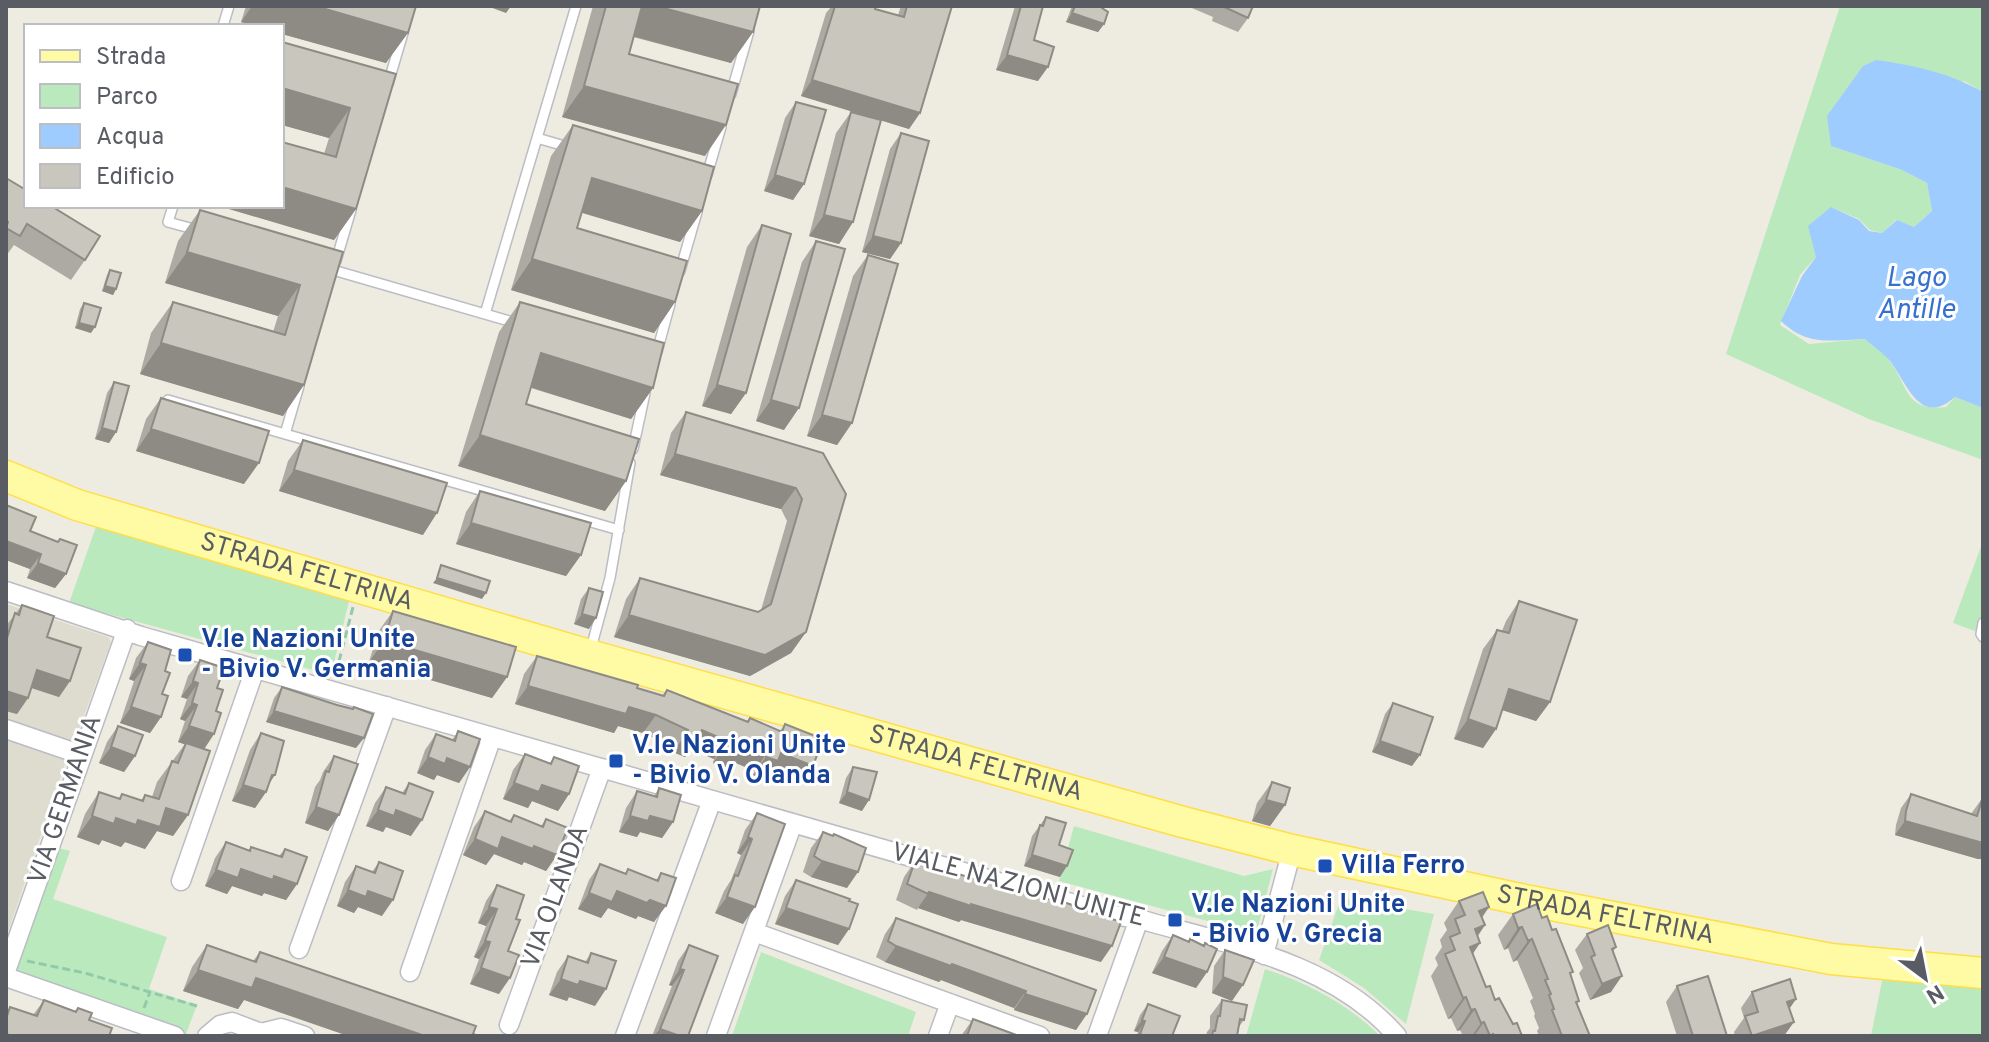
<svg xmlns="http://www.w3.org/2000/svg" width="1989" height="1042" font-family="Overpass,sans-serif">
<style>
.education{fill:#dddccf}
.green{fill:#bae9be}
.water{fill:#9fccff}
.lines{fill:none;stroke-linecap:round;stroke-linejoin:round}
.lane-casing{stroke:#bbbdc4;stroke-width:12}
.street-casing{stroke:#bbbdc4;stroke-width:21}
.primary-casing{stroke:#ffde48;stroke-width:33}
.path{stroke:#92caa8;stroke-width:3;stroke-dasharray:8 4;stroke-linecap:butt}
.lane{stroke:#fff;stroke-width:9}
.street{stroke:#fff;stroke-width:18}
.primary{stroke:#fffaa4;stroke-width:30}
.wall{fill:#adaaa3}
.shaded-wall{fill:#8d8b84}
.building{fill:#c9c6bd;stroke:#8d8b84;stroke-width:2}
.transit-dot{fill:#1a4fb4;stroke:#fff;stroke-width:3}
.labels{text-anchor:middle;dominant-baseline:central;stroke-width:6;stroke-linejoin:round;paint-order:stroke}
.street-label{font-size:26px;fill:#595d63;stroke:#fff}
.transit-label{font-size:26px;font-weight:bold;fill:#164399;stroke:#fff;text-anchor:start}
.water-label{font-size:28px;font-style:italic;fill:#3671cf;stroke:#fff}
</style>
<rect width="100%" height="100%" fill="#eeece0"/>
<path class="education" d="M6,604L108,637L111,642L73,746L6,722Z
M6,733L68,755L8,932H6Z"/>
<path class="green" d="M1840,6H1983V92L1964,81L1831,146L1902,170L1927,183L1932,211L1914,227L1896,220L1882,233L1870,230L1859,219L1831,207L1816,257L1800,275L1780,325L1809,344L1865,339C1873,346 1883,352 1889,360C1909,386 1904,412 1946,407L1955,397L1983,408V460L1869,419L1726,354Z
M97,524L350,597L331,675L69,603Z
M1983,541V634L1953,623Z
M1074,826L1244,876L1273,869L1256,934L1059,881Z
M59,848L70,851L53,899L167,937L149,989L197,1005L186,1034L15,975Z
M1341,898L1434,914L1406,1024L1364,988L1319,960Z
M761,952L916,1012L908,1036H732Z
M1265,969C1308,983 1348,1004 1380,1036H1246Z
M1883,976L1983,984V1036H1871Z"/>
<path class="water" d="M1876,60C1913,65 1950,73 1983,92V408L1955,397C1920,428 1907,383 1890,361C1883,353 1873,346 1865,339C1831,340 1808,347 1781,321L1802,276L1816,257L1808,226L1831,207L1859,220L1869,231L1882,233L1897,220L1914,227L1932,211L1927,183L1902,170L1831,146L1827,116L1863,66Z"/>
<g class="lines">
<defs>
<path id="lane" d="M223,26L229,6
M388,84L403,33
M731,94L749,31
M537,138L568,147
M707,175L721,127
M173,206L168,222L197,230
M336,261L351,210
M326,268L516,323
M680,271L697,212
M485,314L576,6
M657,352L670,304
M299,386L285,434L619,530
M168,400L285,434
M633,449L645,393
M1983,623L1981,634L1983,637
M590,652L610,578L630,463"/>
<path id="street" d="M6,591L141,636L1113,915L1139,919C1229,945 1332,961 1397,1036
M6,729L76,753
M181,881L255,669
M754,932L1040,1036
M299,949L387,706
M1264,955L1292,850
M6,971L127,629
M410,972L492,737
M6,977L175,1036
M509,1025L602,768
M207,1036L220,1025L232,1022L261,1033L281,1028L305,1036
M625,1036L712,800
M716,1036L793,823
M938,1036L950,1003
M1097,1036L1139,919"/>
<g id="primary">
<path id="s1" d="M6,476L77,505L589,655L1183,822L1292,850L1515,898L1831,959L1983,973"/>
</g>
</defs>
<use href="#lane" class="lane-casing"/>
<use href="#street" class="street-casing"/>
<use href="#primary" class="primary-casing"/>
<path class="path" d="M336,673L353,607
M27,961L85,973L197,1006
M144,1008L150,992"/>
<use href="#lane" class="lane"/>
<use href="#street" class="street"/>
<use href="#primary" class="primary"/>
</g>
<path class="wall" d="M246,6H416L386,63L282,34V26H255L241,22Z
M593,6H760L753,32L731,63L633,37L629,54L705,156L562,117Z
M832,6H876L875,9L898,15L901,6H952L920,113L909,129L881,120L853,222L839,244L809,236L836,133L851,112L871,117L801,96L826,13Z
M1015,6H1043L1034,40L1038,81L996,70Z
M1072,6H1102V8L1104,24L1098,32L1066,22Z
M1187,6H1253L1248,18L1238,32L1212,21L1213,17Z
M282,42L396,74L356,209L334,240L219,206H282L324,154L329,138L282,125Z
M796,102L804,184L793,200L764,191L785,118Z
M573,125L702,211L680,242L582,213L577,228L675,302L654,333L511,290L551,156Z
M901,133V243L890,259L862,252L890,149Z
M6,178L85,260L71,280L14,245L6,256Z
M200,210L343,252L283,416L140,374L151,333L173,302L273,332L278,316L165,283L178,241Z
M762,225L746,393L731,414L702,406L747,247Z
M816,241L784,430L756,421L802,262Z
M868,255L852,423L837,445L807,436L853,276Z
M110,270L116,289L113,295L102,291L107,275Z
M520,302L653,388L631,419L531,388L526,404L626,481L605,511L458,466L499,332Z
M84,303L91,333L75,328L80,309Z
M114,382L116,432L109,443L95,439L107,393Z
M161,398L244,484L136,451L146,419Z
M686,412L823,453L806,632L791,653L750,676L614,637L626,599L640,578L758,612L761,610L787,521L781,509L660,475L671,433Z
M303,440L423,535L279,491L288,461Z
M480,491L581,555L566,576L456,544L466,512Z
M6,505L30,531L58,542L60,539L66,574L55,588L27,578L30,569L6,560Z
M589,588V629L574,624L581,599Z
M1519,601L1550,702L1536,721L1502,710L1496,729L1483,748L1454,739L1483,649L1497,630L1502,631L1506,621Z
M22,605L47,637L70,681L59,697L31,688L28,698L17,714L6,711V626Z
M393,611L507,677L492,698L369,662L378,632Z
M148,642L165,671L161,717L150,733L120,723L134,681L129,679L136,658Z
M537,656L662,696L667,690L747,721L750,718L780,731L785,724L813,766L800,784L770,772L765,780L753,775L755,771L731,761L725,768L713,763L714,759L691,749L685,757L673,752L675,748L643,733L618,726L614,733L515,704L524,674Z
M200,660L217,688L188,815L173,836L157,831L145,849L125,842L121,847L102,840L99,845L77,837L85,814L99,792L118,799L122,794L141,800L145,795L152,797L157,782L185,744L178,742L185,721L180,719L187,699L181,697L188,676Z
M282,687L356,748L266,722L274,698Z
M1393,703L1412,766L1372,752L1385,714Z
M118,726L135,756L124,772L99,763L107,742Z
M458,731L470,767L459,783L437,775L434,780L417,773L425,750L436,734L452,740Z
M261,733L269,783L266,792L255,808L232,801L250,750Z
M525,754L550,763L554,757L569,794L558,811L532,801L528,808L503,799L513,770Z
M334,756L339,815L328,831L305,823L315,787L320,780L323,772Z
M853,767L862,811L839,803L846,778Z
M1272,782L1285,805L1270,826L1252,821L1257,803Z
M409,783L411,836L386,827L383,832L366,826L375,803L386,787L402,793Z
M659,788L673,822L662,838L640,832L637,837L619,832L626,808L637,791L654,796Z
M1911,794L1971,814L1983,797V859H1978L1895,835L1896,825L1901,808Z
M485,811L509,821L514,815L541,826L546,819L557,855L546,871L524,862L522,865L494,854L486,865L463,855L474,827Z
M757,813L743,924L715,913L724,891L731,880L741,855L737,853L745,830Z
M1046,817L1059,845L1060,877L1024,866L1032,836Z
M823,832L847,888L811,877L803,872L811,848Z
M226,842L249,850L251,847L279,856L285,849L297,884L286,900L264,893L262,896L232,886L227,894L205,886L215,858Z
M915,861L987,883L989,879L1014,893L1017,889L1101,962L961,920L959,922L918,908L917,910L896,900L904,877Z
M379,862L382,916L358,907L354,913L337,906L345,882L356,866L372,872Z
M600,864L625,874L628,869L656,880L661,873L654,922L638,916L636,919L608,908L601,918L578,909L589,880Z
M796,880L849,929L838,945L775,924L785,896Z
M497,885L516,919L499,994L470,984L479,959L474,957L486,926L478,923L486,901Z
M1459,901L1489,907L1482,918L1485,925L1478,936L1473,954L1486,987L1522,1036H1463L1460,1030L1457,1031L1451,1018L1448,1019L1431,976L1438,965L1435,958L1442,947L1440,940L1447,930L1444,923Z
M1513,914L1542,918L1571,974L1579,1001L1577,1004L1590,1036H1539L1537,1031L1539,1028L1534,1016L1535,1014L1530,1001L1533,998L1517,960L1513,962L1508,948L1504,950L1498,935Z
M896,918L1096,990L1076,1030L1014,1010V1008L941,980L939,982L885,962L876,957L885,934Z
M1587,934L1616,947L1613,952L1611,992L1590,1000L1579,973L1583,968L1575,950Z
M1173,935L1188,942L1204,945L1207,972L1196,988L1152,973L1162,951Z
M207,945L253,961L260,952L244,1000L238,1009L183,991L192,967Z
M689,945L688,1036H652L672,986L669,985L678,961Z
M1225,950L1232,1001L1212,993L1214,966Z
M591,953L595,1006L569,997L567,1001L549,995L557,972L568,956L585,962Z
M1677,986L1727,1036H1677L1666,1002Z
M1752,992L1796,999L1789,1009L1784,1036H1735L1734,1032L1744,1018L1741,1008Z
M44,1000L75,1011L78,1008L89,1020L6,1036V1013L10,1007L33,1015Z
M1222,1000L1244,1020L1238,1028L1237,1036H1206L1207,1032L1210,1028V1016Z
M1148,1004L1172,1036H1136L1138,1032L1134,1031L1140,1015Z
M973,1019L1019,1036H961Z"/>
<path class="shaded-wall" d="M252,6H315L408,33L386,63L282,34V26H255L241,22Z
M487,6H511L506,13Z
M640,6H656L753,32L731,63L621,33Z
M1072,13L1104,24L1098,32L1066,22Z
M1007,55L1048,67L1038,81L996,70Z
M812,80L920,113L909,129L801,96Z
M584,86L726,125L705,156L562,117Z
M282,88L350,108L329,138L282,125Z
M775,175L804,184L793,200L764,191Z
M592,178L702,211L680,242L570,209Z
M282,187L356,209L334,240L219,206H282Z
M824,215L853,222L839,244L809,236Z
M873,236L901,243L890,259L862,252Z
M187,252L300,285L278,316L165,283Z
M532,259L675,302L654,333L511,290Z
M105,286L116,289L113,295L102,291Z
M79,323L95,327L91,333L75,328Z
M161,343L304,385L283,416L140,374Z
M541,353L653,388L631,419L520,384Z
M717,385L746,393L731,414L702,406Z
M771,400L799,408L784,430L756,421Z
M822,415L852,423L837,445L807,436Z
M102,428L116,432L109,443L95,439Z
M151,429L259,463L244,484L136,451Z
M480,435L626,481L605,511L458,466Z
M675,454L796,488L781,509L660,475Z
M294,470L437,513L423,535L279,491Z
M471,523L581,555L566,576L456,544Z
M6,541L41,554L30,569L6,560Z
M38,563L66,574L55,588L27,578Z
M437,578L486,593L482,599L433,583Z
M582,614L596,618L589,629L574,624Z
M629,615L806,632L791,653L750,676L614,637Z
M384,641L507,677L492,698L369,662Z
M140,663L146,665L134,681L129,679Z
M37,670L70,681L59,697L26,686Z
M193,681L198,683L187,699L181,697Z
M528,686L629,707L656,715L643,733L618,726L614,733L515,704Z
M1509,689L1550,702L1536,721L1496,708Z
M6,691L28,698L17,714L6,711Z
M192,703L197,705L185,721L180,719Z
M131,707L161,717L150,733L120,723Z
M274,711L364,738L356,748L266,722Z
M1468,719L1496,729L1483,748L1454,739Z
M189,726L214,734L203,751L178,742Z
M702,730L727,741L714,759L691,749L685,757L673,752L686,734Z
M1380,741L1420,755L1412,766L1372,752Z
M742,742L767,752L755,771L731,761L725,768L713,763L725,745Z
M111,747L135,756L124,772L99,763Z
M781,753L813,766L800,784L770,772L765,780L753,775L766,757Z
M428,757L447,758L470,767L459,783L437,775L434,780L417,773Z
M272,775H275L264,791L266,792L255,808L232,801L243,785Z
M514,783L542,785L569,794L558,811L532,801L528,808L503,799Z
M847,792L869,800L862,811L839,803Z
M1266,800L1285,805L1270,826L1252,821Z
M316,807L339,815L328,831L305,823Z
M166,808L188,815L173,836L157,831L145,849L125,842L121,847L102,840L99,845L77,837L92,816L138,820Z
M378,810H396L422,820L411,836L386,827L383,832L366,826Z
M630,816H650L673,822L662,838L640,832L637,837L619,832Z
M1905,821L1983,843V859H1978L1895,835Z
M502,837L534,846L557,855L546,871L524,862L522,865L494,854L486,865L463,855L475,839Z
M748,837L752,839L741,855L737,853Z
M1032,855L1067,866L1060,877L1024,866Z
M822,861L858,872L847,888L811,877Z
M241,869L274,876L297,884L286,900L264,893L262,896L232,886L227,894L205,886L216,870Z
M348,890L368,891L393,900L382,916L358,907L354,913L337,906Z
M617,891L650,900L666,906L654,922L638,916L636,919L608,908L601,918L578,909L589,893Z
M929,892L971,904L1112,946L1101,962L961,920L959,922L918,908Z
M727,897L755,907L743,924L715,913Z
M489,907L497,909L486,926L478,923Z
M1489,907L1474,928L1479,911Z
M786,908L849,929L838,945L775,924Z
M1485,925L1470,946L1475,929Z
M1522,927L1508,948L1504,950L1518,928Z
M1532,939L1517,960L1513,962L1528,941Z
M485,941L490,942L479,959L474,957Z
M1480,943L1466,964L1470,947Z
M896,946L952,964L1026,991L1014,1008L941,980L939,982L885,962Z
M1164,957L1207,972L1196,988L1152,973Z
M481,968L510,978L499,994L470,984Z
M680,969L684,970L672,986L669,985Z
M198,970L256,978L425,1036H348L244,1000L238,1009L183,991Z
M1622,976L1611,992L1590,1000L1602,984Z
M1223,977L1243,985L1232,1001L1212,993Z
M561,979L580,981L606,989L595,1006L569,997L567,1001L549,995Z
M1025,994L1087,1014L1076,1030L1014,1010Z
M1466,997L1451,1018L1448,1019L1463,998Z
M1796,999L1785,1015L1787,1002Z
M1475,1009L1460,1030L1457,1031L1471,1010Z
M1142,1020L1145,1021L1138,1032L1134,1031Z
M1484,1022L1474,1036H1472L1481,1023Z
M1794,1022L1784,1036H1752Z
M660,1029L680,1036H654Z"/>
<path class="building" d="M315,6H416L408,33Z
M606,6H642L629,54L738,84L726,125L584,86Z
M656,6H760L753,32Z
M835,6H876L875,9L904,17L907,6H952L920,113L812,80Z
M1021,6H1043L1034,40L1054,47L1048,67L1007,55Z
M1075,6H1102V8L1108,12L1104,24L1072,13Z
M1222,6H1253L1248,18Z
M282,42L396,74L356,209L282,187V142L336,157L350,108L282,88Z
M796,102L826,110L804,184L775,175Z
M851,112L881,120L853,222L824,215Z
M573,125L714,167L702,211L592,178L577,228L687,261L675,302L532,259Z
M901,133L929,141L901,243L873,236Z
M6,178L26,190V206H51L100,236L85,260L27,224L20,236L6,228L8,222L6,220Z
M200,210L343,252L304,385L161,343L173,302L285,335L300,285L187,252Z
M762,225L791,234L746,393L717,385Z
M816,241L845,249L799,408L771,400Z
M868,255L898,264L852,423L822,415Z
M110,270L121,273L116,289L105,286Z
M520,302L664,343L653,388L541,353L526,404L639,439L626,481L480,435Z
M84,303L101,308L95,327L79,323Z
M114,382L129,386L116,432L102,428Z
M161,398L269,431L259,463L151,429Z
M686,412L823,453L846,494L806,632L765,655L629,615L640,578L758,612L771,604L802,499L796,488L675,454Z
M303,440L447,483L437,513L294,470Z
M480,491L591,523L581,555L471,523Z
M6,505L36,517L30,531L58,542L60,539L77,545L66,574L38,563L41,554L6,541Z
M441,565L490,581L486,593L437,578Z
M589,588L603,592L596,618L582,614Z
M1519,601L1577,620L1550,702L1509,689L1496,729L1468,719L1497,630L1509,633Z
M22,605L54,616L47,637L81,648L70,681L37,670L28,698L6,691V641L15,613L19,615Z
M393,611L516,647L507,677L384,641Z
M148,642L171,650L165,671L170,673L162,694L168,696L161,717L131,707L146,665L140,663Z
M537,656L638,685L637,688L664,696L667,690L748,722L750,718L782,732L785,724L823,739L813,766L781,753L778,761L766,757L767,752L742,742L738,750L725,745L727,741L702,730L698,739L686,734L688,730L656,715L629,707L626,714L528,686Z
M200,660L224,668L217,688L223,690L216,711L221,713L214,734L189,726L197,705L192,703L198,683L193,681Z
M282,687L337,705L353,709L354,707L373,714L364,738L274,711Z
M1393,703L1433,717L1420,755L1380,741Z
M118,726L143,735L135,756L111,747Z
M458,731L480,739L470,767L447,758L445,764L428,757L436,734L455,741Z
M261,733L284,741L275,775H272L266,792L243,785Z
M186,743L210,751L188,815L166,808L160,827L138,820L136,825L116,818L114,824L92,816L99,792L120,799L122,794L143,801L145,795L159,799L172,761L178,763Z
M525,754L551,764L554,757L579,766L569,794L542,785L539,792L514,783Z
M334,756L358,764L339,815L316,807L326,771L329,772Z
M853,767L877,772L869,800L847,792Z
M1272,782L1290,788L1285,805L1266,800Z
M409,783L433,792L422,820L396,810L394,816L378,810L386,787L405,794Z
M659,788L681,795L673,822L650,816L648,821L630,816L637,791L657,797Z
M1911,794L1977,816L1983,797V843L1905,821L1906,811Z
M485,811L511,822L514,815L543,827L546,819L568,828L557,855L534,846L533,849L502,837L498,849L475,839Z
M757,813L785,824L755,907L727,897L735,875L738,876L752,839L748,837Z
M1046,817L1066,823L1059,845L1073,850L1067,866L1032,855L1040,825L1043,826Z
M823,832L833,836L834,834L866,848L858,872L822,861L814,856Z
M226,842L250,851L251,847L282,857L285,849L307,857L297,884L274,876L273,880L241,869L238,878L216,870Z
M915,861L988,883L989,879L1015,894L1017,889L1058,902V900L1121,922L1112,946L971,904V906L929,892L928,894L907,884Z
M379,862L403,871L393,900L368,891L366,897L348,890L356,866L375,873Z
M600,864L626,874L628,869L658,881L661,873L676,878L666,906L650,900L647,903L617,891L612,902L589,893Z
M796,880L850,899L849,901L858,904L849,929L786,908Z
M497,885L524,895L516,919L520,920L508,951L519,955L510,978L481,968L490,942L485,941L497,909L489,907Z
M1483,892L1489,907L1479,911L1485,925L1475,929L1480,943L1470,947L1486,987L1490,986L1495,1000L1499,998L1513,1024L1517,1023L1522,1036H1494L1493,1034L1490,1036L1484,1022L1481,1023L1475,1009L1471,1010L1466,997L1463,998L1445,954L1455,950L1450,937L1460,933L1455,919L1465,915L1459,901Z
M1537,904L1542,918L1547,916L1552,930L1556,929L1573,972L1570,973L1579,1001L1576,1002L1590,1036H1562L1552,1010L1554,1009L1549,995L1551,994L1545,980L1548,979L1532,939L1528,941L1522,927L1518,928L1513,914Z
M896,918L1096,990L1087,1014L1025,994L1026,991L952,964L951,966L896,946L888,941Z
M1608,925L1616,947L1612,949L1622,976L1602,984L1591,957L1595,955L1587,934Z
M1173,935L1189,942L1190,939L1204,946L1205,943L1217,949L1207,972L1164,957Z
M207,945L256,962L260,952L476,1026L473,1034L479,1036H425L256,978L252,988L198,970Z
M689,945L718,956L688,1036H680L660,1029L684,970L680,969Z
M1225,950L1254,960L1243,985L1223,977Z
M591,953L616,961L606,989L580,981L578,985L561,979L568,956L588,963Z
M1708,976L1727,1036H1693L1677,986Z
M1790,979L1796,999L1787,1002L1794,1022L1752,1036L1745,1016L1758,1012L1752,992Z
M44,1000L76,1012L78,1008L92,1013L89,1020L112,1028L109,1036H13L6,1034V1019L10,1007L37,1016Z
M1222,1000L1247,1005L1244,1020L1240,1019L1237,1036H1212L1213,1031H1215L1218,1016H1220Z
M1148,1004L1180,1016L1172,1036H1146L1140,1034L1145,1021L1142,1020Z
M973,1019L1019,1036H967Z"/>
<g class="transit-dot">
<rect x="177" y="647" width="16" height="16" rx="4"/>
<rect x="608" y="753" width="16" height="16" rx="4"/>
<rect x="1317" y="858" width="16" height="16" rx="4"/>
<rect x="1167" y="912" width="16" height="16" rx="4"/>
</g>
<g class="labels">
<g class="street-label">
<text stroke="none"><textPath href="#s1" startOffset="316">STRADA FELTRINA</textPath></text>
<text stroke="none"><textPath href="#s1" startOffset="1012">STRADA FELTRINA</textPath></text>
<text transform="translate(66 800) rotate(-71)">VIA GERMANIA</text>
<text transform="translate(1018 886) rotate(15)">VIALE NAZIONI UNITE</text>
<text transform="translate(556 897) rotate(-70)">VIA OLANDA</text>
<text stroke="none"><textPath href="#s1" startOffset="1660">STRADA FELTRINA</textPath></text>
</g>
<g class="transit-label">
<text x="201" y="640">V.le Nazioni Unite<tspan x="201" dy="30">- Bivio V. Germania</tspan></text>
<text x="632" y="746">V.le Nazioni Unite<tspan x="632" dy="30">- Bivio V. Olanda</tspan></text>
<text x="1341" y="866">Villa Ferro</text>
<text x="1191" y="905">V.le Nazioni Unite<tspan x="1191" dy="30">- Bivio V. Grecia</tspan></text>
</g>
<g class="water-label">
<text x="1916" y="279">Lago<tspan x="1916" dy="32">Antille</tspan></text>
</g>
</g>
<rect width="1989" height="1042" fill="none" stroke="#595d63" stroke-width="16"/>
<rect x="24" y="24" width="260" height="184" fill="#ffffff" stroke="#bdbec1" stroke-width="2"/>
<rect x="40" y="50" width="40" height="12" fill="#fffaa4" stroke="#bdbec1" stroke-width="2"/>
<text x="96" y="64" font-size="24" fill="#595d63">Strada</text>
<rect x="40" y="84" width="40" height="24" fill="#bae9be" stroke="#bdbec1" stroke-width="2"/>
<text x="96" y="104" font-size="24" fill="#595d63">Parco</text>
<rect x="40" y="124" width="40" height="24" fill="#9fccff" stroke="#bdbec1" stroke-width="2"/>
<text x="96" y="144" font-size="24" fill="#595d63">Acqua</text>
<rect x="40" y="164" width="40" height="24" fill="#c9c6bd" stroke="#bdbec1" stroke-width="2"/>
<text x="96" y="184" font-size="24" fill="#595d63">Edificio</text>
<g transform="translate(1925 978) rotate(148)" stroke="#ffffff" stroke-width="6" paint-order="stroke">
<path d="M0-6L14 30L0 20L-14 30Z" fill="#595d63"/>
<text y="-12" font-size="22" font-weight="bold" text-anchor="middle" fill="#595d63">N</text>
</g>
</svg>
